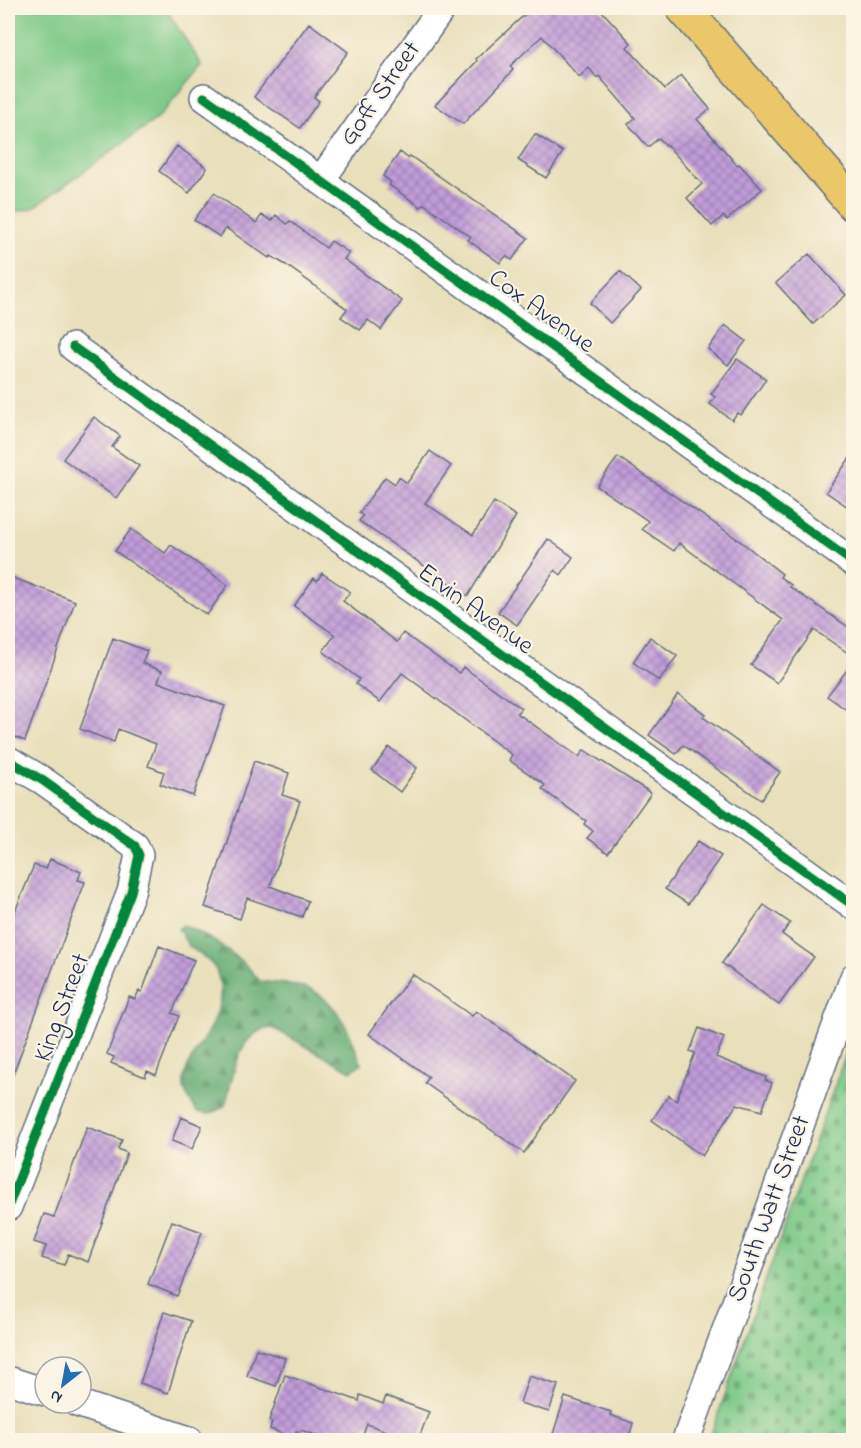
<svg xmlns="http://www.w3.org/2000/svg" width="861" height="1448" font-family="'Indie Flower',sans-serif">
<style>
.forest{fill:url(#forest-firs);stroke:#406e69;stroke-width:1.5}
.cemetery{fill:url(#cemetery-stones);stroke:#4c7c72;stroke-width:1.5}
.pitch{fill:#7dc987;stroke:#4c7c72;stroke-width:1.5}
.building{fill:url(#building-cross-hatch)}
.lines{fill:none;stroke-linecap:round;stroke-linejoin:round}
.minor-casing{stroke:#636d7f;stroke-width:30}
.major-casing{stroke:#636d7f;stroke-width:36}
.minor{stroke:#fff;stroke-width:27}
.major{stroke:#eac769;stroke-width:33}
.cycleway-casing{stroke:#fcf5e5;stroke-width:13}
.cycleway{stroke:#00873e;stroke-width:9}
.labels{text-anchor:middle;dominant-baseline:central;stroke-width:4.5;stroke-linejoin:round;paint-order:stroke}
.street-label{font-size:26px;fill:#1b2f5e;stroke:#fcf5e5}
</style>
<defs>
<pattern id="forest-firs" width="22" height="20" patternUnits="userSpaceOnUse" patternTransform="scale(1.5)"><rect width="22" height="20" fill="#66ad74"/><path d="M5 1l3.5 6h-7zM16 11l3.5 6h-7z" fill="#538d62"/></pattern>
<pattern id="cemetery-stones" width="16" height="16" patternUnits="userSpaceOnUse" patternTransform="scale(1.5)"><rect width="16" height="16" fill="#7dc987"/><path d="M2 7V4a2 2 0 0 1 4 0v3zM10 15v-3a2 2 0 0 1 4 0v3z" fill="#66a472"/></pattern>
<pattern id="building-cross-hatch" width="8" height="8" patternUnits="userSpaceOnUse" patternTransform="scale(1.5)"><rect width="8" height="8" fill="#c19dd9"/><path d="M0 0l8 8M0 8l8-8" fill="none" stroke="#9c80b3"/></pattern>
</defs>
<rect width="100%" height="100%" fill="#fcf5e5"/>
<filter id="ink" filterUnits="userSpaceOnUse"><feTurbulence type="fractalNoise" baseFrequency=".0167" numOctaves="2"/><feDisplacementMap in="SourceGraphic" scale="12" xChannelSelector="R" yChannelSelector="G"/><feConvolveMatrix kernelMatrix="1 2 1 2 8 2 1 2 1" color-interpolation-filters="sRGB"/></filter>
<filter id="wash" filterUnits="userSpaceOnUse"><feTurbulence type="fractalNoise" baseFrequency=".008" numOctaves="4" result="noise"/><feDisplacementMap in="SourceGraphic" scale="24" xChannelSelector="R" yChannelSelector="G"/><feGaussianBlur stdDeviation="1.35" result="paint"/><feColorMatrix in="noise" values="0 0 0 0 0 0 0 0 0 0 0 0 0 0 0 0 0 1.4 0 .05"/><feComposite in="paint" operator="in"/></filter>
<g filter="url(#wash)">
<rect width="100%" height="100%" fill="#e8e0bb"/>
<path class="forest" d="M183,925C214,939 238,954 260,981C274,983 289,984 303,987C335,995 352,1035 361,1064L351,1071L273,1028C237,1029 233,1078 225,1106L210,1114L197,1112C193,1105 188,1098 185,1091C174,1058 238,1021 216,970C211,959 196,953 188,945C185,940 182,934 178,929Z"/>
<path class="cemetery" d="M853,1034V1440H709Z"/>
<path class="pitch" d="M8,8H165L202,65L159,117L33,208L8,213Z"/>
<g id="blocks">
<path class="building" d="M532,8H599L631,43L627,47L665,89L681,75L710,109L697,119L737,165L739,164L762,189L727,220L723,216L712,226L687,198L702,184L667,145L666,146L659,138L648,147L628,124L635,118L599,76L597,78L589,68L579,77L542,36L510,66L513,70L463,124L435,105L477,61L476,59Z
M309,23L348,52L314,97L319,101L300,128L254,97Z
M535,134L563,152L546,178L518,160Z
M177,146L207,168L189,193L159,171Z
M400,152L408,158L410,156L528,238L512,260L506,256L500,263L468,240L471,237L424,204L421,207L389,185L391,182L383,176Z
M214,193L256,223L262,215L272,221L276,215L287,224L290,221L326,248L331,241L349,253L344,259L402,301L381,330L368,320L360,330L341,317L347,309L286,265L271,256L269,258L226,228L220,237L194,220Z
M809,254L846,295L813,324L776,283Z
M620,271L641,290L610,323L590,303Z
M725,325L746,341L728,365L708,349Z
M737,359L766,379L741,415L737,413L732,420L710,404L715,397L711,394Z
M94,417L120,436L112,447L139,466L116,498L63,459Z
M430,451L451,466L425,503L473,535L494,502L516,516L468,596L359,521L363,516L359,513L385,477L395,484L399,477L407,483Z
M854,452V511L826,492Z
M618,457L740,541L782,574L780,577L791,585L790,587L854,631V657L814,630L777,683L751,665L783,620L679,543L674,551L642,529L648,521L597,486Z
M131,529L165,553L171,545L228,585L207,615L115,551Z
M548,539L573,557L561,575L555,570L517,625L498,612Z
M322,573L350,592L343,601L397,642L403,633L459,673L463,667L521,708L517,713L579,757L584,750L651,793L608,853L587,838L593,831L584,824L586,821L542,789L545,785L509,760L512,755L402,673L380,702L356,684L359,679L323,651L335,635L294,606L314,578L317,581Z
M8,576L75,601L25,741L8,734Z
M650,637L677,656L659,681L633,662Z
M113,638L147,651L142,663L162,671L158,682L225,706L193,796L160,784L164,772L148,766L156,744L118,729L114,742L80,729Z
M854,661V715L827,696Z
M678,694L705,714L703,717L780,772L761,800L683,745L676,754L649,735Z
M389,747L417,768L400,792L372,770Z
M254,761L289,773L282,795L300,801L270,886L308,901L302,917L247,898L240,919L205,907Z
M698,841L721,856L688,904L665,889Z
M50,859L81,872L78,880L85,882L9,1085L8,911L14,914L34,865L46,869Z
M764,905L790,923L782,934L814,957L779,1005L722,963Z
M159,946L194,960L172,1013L179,1016L156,1075L147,1071L145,1077L111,1063L114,1057L107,1054L129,997L135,999L139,991L142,992Z
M412,974L472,1016L476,1011L575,1081L524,1153L425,1083L429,1077L369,1034Z
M699,1028L724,1038L716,1057L766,1077L765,1080L772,1083L762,1111L737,1104L702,1156L652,1120L669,1095L676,1101L695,1053L690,1051Z
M181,1117L202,1126L192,1149L172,1141Z
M87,1127L122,1140L118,1149L127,1153L88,1262L68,1254L64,1265L42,1258L46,1246L34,1242L44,1214L54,1217Z
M172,1221L202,1232L177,1296L148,1284Z
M164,1312L191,1321L168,1393L140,1383Z
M256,1349L285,1358L276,1386L247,1376Z
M285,1375L359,1401L360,1395L383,1404L386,1396L429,1412L418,1440H411L367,1424L361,1440H329L301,1430L300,1432L296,1431L293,1438L270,1429L272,1422L269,1421Z
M529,1376L558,1385L549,1412L520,1403Z
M565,1397L611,1412L610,1415L633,1423L628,1440H551Z"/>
</g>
</g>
<g filter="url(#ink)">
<use href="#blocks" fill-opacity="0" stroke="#636d7f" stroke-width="1.5"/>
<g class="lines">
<defs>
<path id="minor" d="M204,97L854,563
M321,180L442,8
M73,347L854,906
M8,760L42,780L135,846L139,855L131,892L8,1207
M8,1380L45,1392
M77,1403L189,1440
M686,1440L854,977"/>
<path id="major" d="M683,8L854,205"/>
</defs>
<use href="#minor" class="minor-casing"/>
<use href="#major" class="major-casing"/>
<use href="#minor" class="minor"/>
<use href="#major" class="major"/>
<defs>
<path id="cycleway" d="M204,97L854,563
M73,347L854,906
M8,760L42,780L135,846L139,855L131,892L8,1207"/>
</defs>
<use href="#cycleway" class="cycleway-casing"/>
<use href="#cycleway" class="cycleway"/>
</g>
</g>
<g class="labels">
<g class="street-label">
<text transform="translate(381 94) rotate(-55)">Goff Street</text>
<text transform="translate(541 312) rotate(36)">Cox Avenue</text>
<text transform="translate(475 610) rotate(36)">Ervin Avenue</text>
<text transform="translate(63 1008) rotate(-69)">King Street</text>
<text transform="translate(770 1209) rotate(-70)">South Watt Street</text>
</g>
</g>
<rect width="861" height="1448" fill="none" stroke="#fcf5e5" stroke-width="30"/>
<g transform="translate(63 1385) rotate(211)"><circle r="28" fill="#fcf5e5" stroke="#a2a6af" stroke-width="1.5"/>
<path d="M0-4.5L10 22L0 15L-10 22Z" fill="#1f6fb2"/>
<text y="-9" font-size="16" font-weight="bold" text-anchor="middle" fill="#1b2f5e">N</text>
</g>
</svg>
